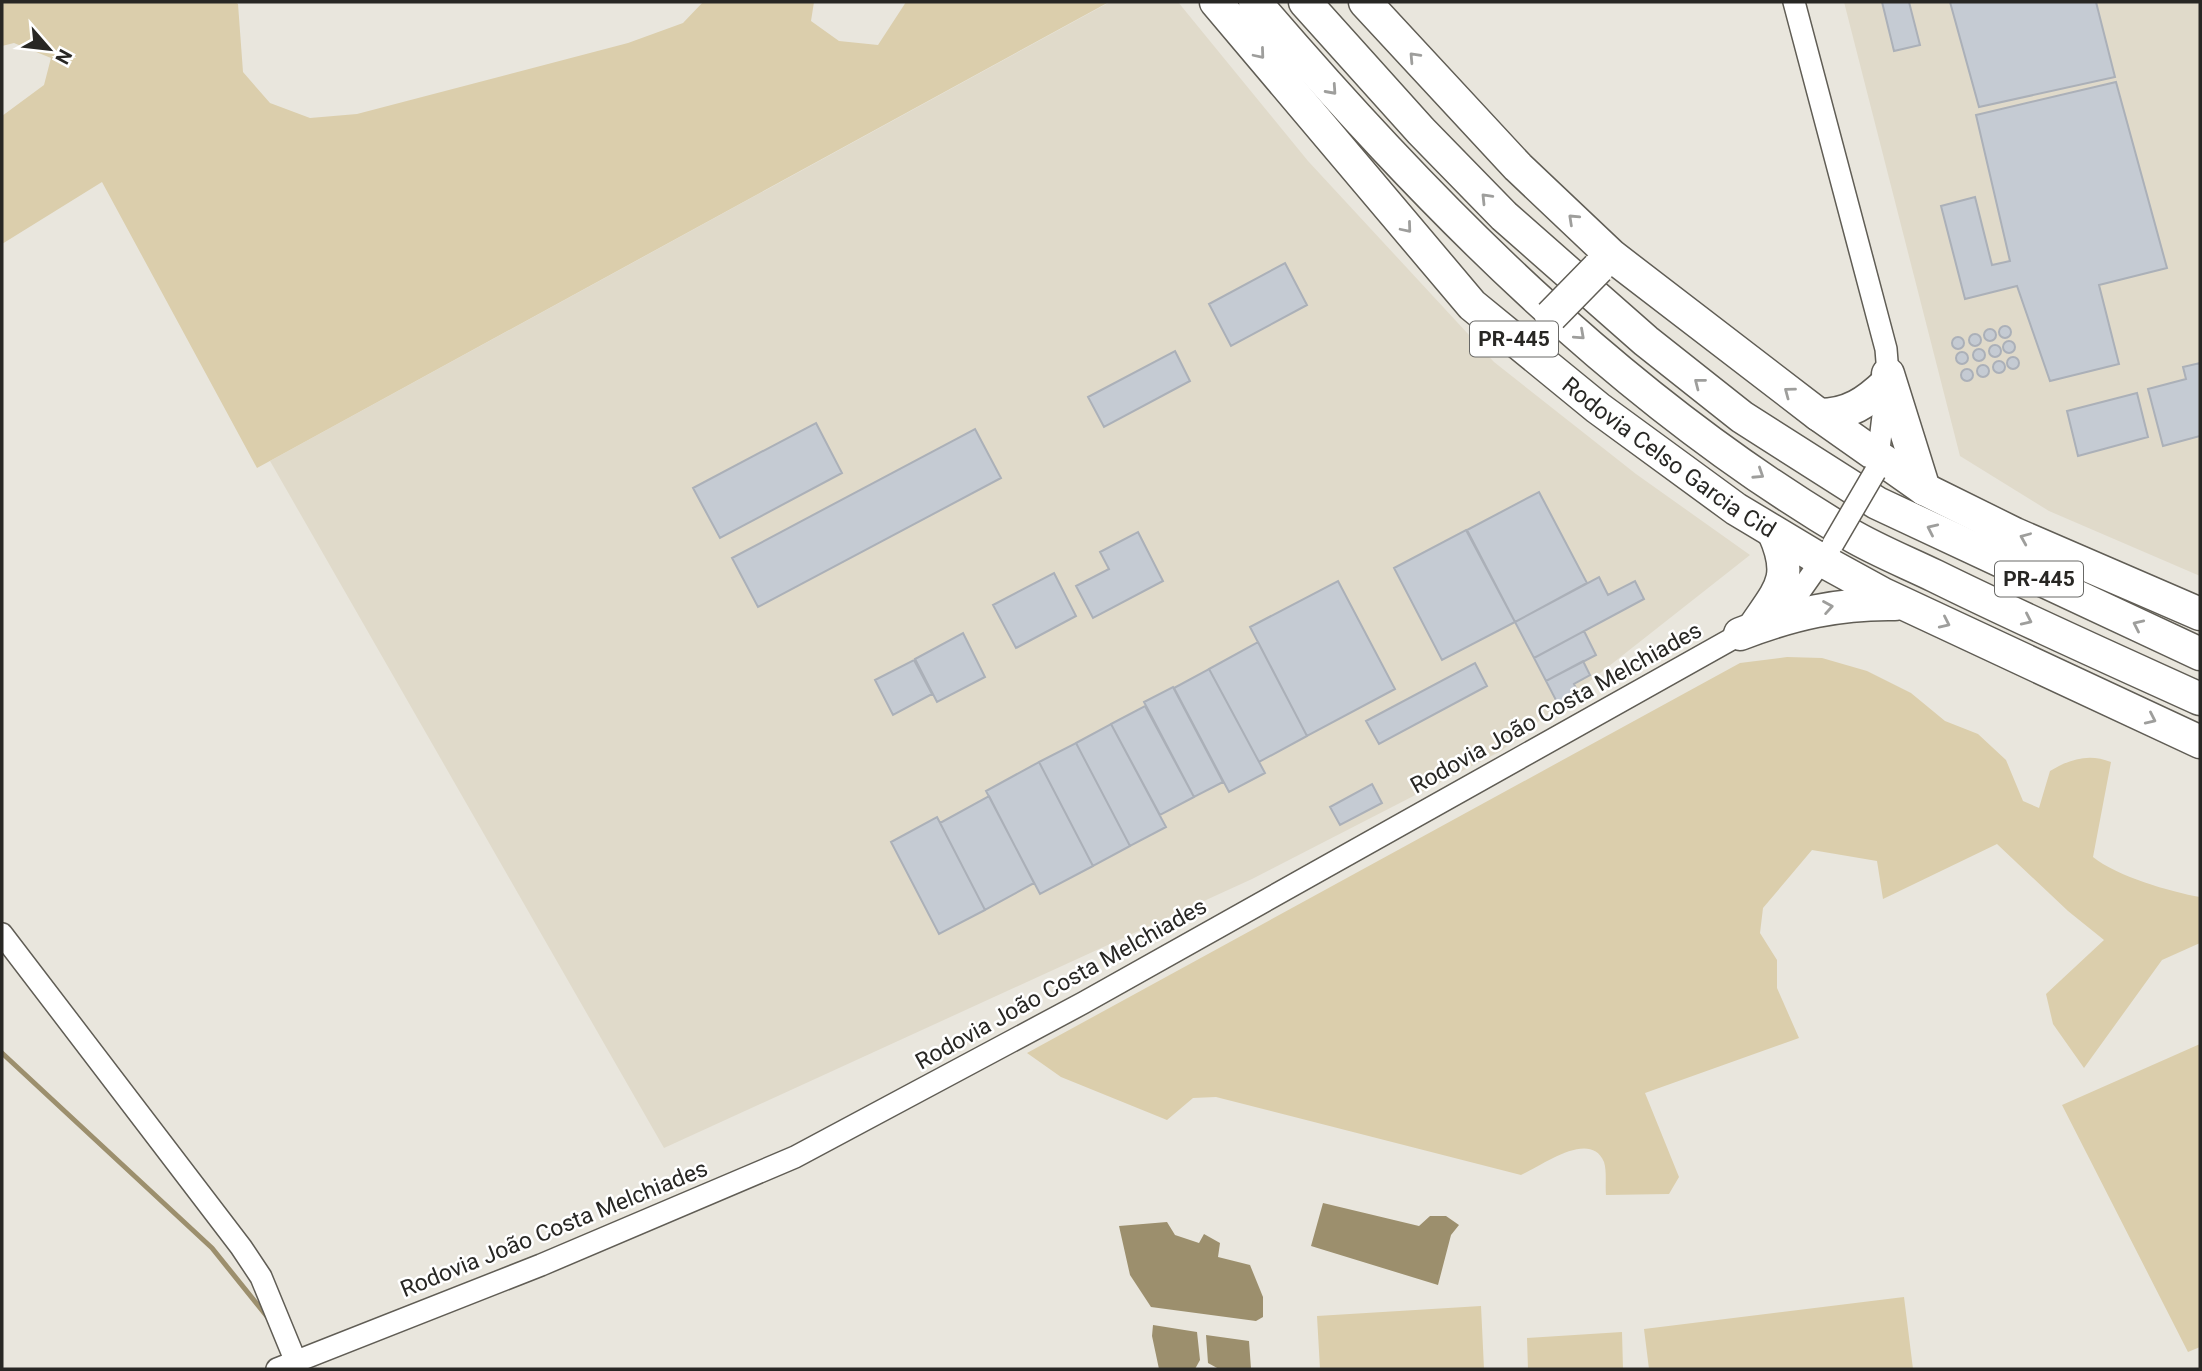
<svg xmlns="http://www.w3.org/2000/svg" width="2202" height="1371" font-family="Roboto,sans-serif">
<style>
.built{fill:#e0daca}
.green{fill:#dbceac}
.water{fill:#9c8f6d}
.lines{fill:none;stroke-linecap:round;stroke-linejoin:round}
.stream{stroke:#9c8f6d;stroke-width:5}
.building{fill:#c5cbd3;stroke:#abb0b8;stroke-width:2}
.minor-casing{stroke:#605d55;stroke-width:24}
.highway-casing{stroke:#605d55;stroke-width:35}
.minor{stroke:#fff;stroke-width:21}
.highway{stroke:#fff;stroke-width:32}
.minor-bridge-casing{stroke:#605d55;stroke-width:24;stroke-linecap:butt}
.highway-bridge-casing{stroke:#605d55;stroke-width:35;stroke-linecap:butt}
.minor-bridge{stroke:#fff;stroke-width:21}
.highway-bridge{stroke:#fff;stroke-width:32}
.oneway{stroke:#9e9e9c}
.labels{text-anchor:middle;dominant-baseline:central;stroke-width:5;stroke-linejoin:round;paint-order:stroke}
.shield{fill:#fff;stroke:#686866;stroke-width:2}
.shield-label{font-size:21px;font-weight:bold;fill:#282724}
.street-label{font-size:23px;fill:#282724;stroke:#fff}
</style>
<rect width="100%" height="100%" fill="#e9e6dd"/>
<path class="built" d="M1110,2H1178L1308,161L1494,362L1636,474L1750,555L1501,751L1252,879L664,1148L270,461Z
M1844,2H2200V576L2049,511L1960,456Z"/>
<path class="green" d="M2,2H235L238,4L243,72L270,103L310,118L357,114L628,43L683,23L703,2H814L811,21L839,41L878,45L906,2H1109L257,468L102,182L2,244V116L44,85L51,58L14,43L2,46Z
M1787,657L1822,658L1867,671L1911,693L1945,721L1978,734L2006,760L2023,801L2039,808L2050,771C2070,759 2089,753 2111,762L2093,857C2116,876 2171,892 2200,897V943L2162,960L2084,1068L2053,1024L2046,994L2104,940L2068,911L1997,844L1883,899L1877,861L1812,850L1763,908L1760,933L1777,960V988L1799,1038L1645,1093L1679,1177L1669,1194L1606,1195C1605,1186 1607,1171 1604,1162C1590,1129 1542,1166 1521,1175L1216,1097L1193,1098L1167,1120L1061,1077L1027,1053L1740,663Z
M2200,1044V1347L2188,1352L2062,1105Z
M1904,1297L1913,1369H1649L1644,1329Z
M1481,1306L1484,1369H1320L1317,1316Z
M1622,1332L1623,1369H1528L1527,1338Z"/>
<path class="water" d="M1323,1203L1419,1226L1430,1216H1446L1459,1225L1451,1235L1438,1285L1311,1246Z
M1167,1222L1175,1235L1199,1243L1204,1234L1220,1243L1218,1257L1250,1265L1263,1297V1317L1256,1321L1151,1307L1130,1275L1119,1226Z
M1153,1325L1197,1332L1200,1360L1195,1369H1159L1152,1336Z
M1206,1335L1249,1341L1251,1369H1219L1208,1363Z"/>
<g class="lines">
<path class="stream" d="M2,1053L212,1248L269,1319"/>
</g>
<path class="building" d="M1882,2H1909L1920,45L1894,51Z
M1950,2H2096L2115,77L1979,107Z
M2116,82L2167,268L2099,285L2119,364L2050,381L2017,286L1965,299L1941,206L1975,197L1992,265L2010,261L1976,115Z
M1285,263L1307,305L1231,346L1209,304Z
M1999 332a6 6 0 1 1 12 0a6 6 0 1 1-12 0Z
M1984 335a6 6 0 1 1 12 0a6 6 0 1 1-12 0Z
M1969 340a6 6 0 1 1 12 0a6 6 0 1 1-12 0Z
M1952 343a6 6 0 1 1 12 0a6 6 0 1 1-12 0Z
M2003 347a6 6 0 1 1 12 0a6 6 0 1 1-12 0Z
M1989 351a6 6 0 1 1 12 0a6 6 0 1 1-12 0Z
M1973 355a6 6 0 1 1 12 0a6 6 0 1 1-12 0Z
M1175,351L1190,381L1104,427L1088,397Z
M1956 358a6 6 0 1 1 12 0a6 6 0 1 1-12 0Z
M2007 363a6 6 0 1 1 12 0a6 6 0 1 1-12 0Z
M1993 367a6 6 0 1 1 12 0a6 6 0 1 1-12 0Z
M2200,363V436L2163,446L2148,389L2186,379L2183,367Z
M1977 371a6 6 0 1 1 12 0a6 6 0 1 1-12 0Z
M1961 375a6 6 0 1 1 12 0a6 6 0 1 1-12 0Z
M2137,393L2148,437L2078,456L2067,411Z
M816,423L842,473L720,538L693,488Z
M975,429L1001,478L758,607L732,558Z
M1539,492L1587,583L1515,622L1467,530Z
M1466,530L1515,622L1442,660L1394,568Z
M1138,532L1163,581L1093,618L1076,586L1109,569L1100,552Z
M1054,573L1076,616L1016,648L993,605Z
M1599,577L1608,595L1635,581L1644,599L1534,658L1515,622Z
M1338,581L1395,689L1307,736L1250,627Z
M1584,631L1596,655L1546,681L1534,658Z
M963,633L985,677L937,702L915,659Z
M1258,642L1307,736L1259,762L1209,669Z
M914,660L932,694L893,715L875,680Z
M1583,661L1590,675L1574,684L1579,695L1559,706L1546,681Z
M1475,663L1487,686L1379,744L1366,721Z
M1209,669L1265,773L1229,792L1174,688Z
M1173,687L1223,782L1194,797L1144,702Z
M1145,706L1194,797L1160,815L1111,724Z
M1111,724L1166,827L1130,846L1076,743Z
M1076,743L1130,846L1093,866L1039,762Z
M1039,762L1093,866L1040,894L986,791Z
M1372,784L1382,803L1340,825L1330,807Z
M989,796L1034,883L985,910L940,823Z
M937,817L985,910L939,934L891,842Z"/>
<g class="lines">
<defs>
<path id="minor" d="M1794,2L1886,349L1888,374L1877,466
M2,934L241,1247L261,1277L296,1362
M277,1369L541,1265L795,1157L1083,1003L1778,613L1798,594L1829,550"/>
<g id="highway">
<path id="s1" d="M1216,2L1472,305L1598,408L1736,509L1821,560L1883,594L2200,742"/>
<path d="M1255,2C1427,203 1619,398 1849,534C1876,550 1906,562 1935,576C2022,619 2112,659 2200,699"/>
<path d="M1305,2L1421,131L1504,216L1646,341L1742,417L1877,503L2200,654"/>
<path d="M1365,2L1518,167L1612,256L1819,415L1924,489L2015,534L2200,614"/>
<path d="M1888,374L1924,489"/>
<path d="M1819,415C1849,415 1867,402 1887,383"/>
<path d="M1755,626C1780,589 1794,578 1774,533"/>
<path d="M1740,634C1792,614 1839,603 1895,604"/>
</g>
</defs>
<use href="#minor" class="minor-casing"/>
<use href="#highway" class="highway-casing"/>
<use href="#minor" class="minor"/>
<use href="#highway" class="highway"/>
<defs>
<path id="minor-bridge" d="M1833,544L1875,472"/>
<path id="highway-bridge" d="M1551,316L1598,268"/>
</defs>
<use href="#minor-bridge" class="minor-bridge-casing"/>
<use href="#highway-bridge" class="highway-bridge-casing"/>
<use href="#minor-bridge" class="minor-bridge"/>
<use href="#highway-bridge" class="highway-bridge"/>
</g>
<defs><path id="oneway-chevron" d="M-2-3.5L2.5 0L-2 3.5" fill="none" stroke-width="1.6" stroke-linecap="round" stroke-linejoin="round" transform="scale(1.75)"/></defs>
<g class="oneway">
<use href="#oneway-chevron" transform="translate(1260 54) rotate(50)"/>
<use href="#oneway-chevron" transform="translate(1414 57) rotate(-133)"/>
<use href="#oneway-chevron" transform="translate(1332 90) rotate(48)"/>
<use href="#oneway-chevron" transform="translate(1486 198) rotate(-134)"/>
<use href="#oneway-chevron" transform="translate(1573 219) rotate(-137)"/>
<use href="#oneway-chevron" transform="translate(1407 228) rotate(50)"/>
<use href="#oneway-chevron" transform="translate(1580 335) rotate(42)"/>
<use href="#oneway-chevron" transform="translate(1699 383) rotate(-142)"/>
<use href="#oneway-chevron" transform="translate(1789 392) rotate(-143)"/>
<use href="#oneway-chevron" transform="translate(1759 474) rotate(33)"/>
<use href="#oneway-chevron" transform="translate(1932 529) rotate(-155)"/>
<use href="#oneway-chevron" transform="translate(2025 538) rotate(-157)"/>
<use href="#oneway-chevron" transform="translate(1828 607) rotate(-10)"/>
<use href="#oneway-chevron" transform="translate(2027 620) rotate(25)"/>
<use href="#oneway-chevron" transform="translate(1945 623) rotate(25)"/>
<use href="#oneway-chevron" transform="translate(2138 625) rotate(-155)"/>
<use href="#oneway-chevron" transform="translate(2151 719) rotate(25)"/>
</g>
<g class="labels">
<g class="shield">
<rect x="1470" y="321.5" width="88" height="35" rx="5"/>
<rect x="1995" y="561.5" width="88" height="35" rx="5"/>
</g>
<g class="shield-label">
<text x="1514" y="339">PR-445</text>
<text x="2039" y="579">PR-445</text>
</g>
<g class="street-label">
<text stroke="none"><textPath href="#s1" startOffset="646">Rodovia Celso Garcia Cid</textPath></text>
<text transform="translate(1556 708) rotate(-29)">Rodovia João Costa Melchiades</text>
<text transform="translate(1061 984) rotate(-29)">Rodovia João Costa Melchiades</text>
<text transform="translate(554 1229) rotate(-22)">Rodovia João Costa Melchiades</text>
</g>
</g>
<rect width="2202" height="1371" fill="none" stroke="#282724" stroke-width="7"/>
<g transform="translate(49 49) rotate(118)" stroke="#ffffff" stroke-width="5" paint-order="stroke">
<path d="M0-5L12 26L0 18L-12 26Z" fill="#282724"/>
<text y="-10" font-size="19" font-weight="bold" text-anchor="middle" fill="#282724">N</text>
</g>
</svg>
